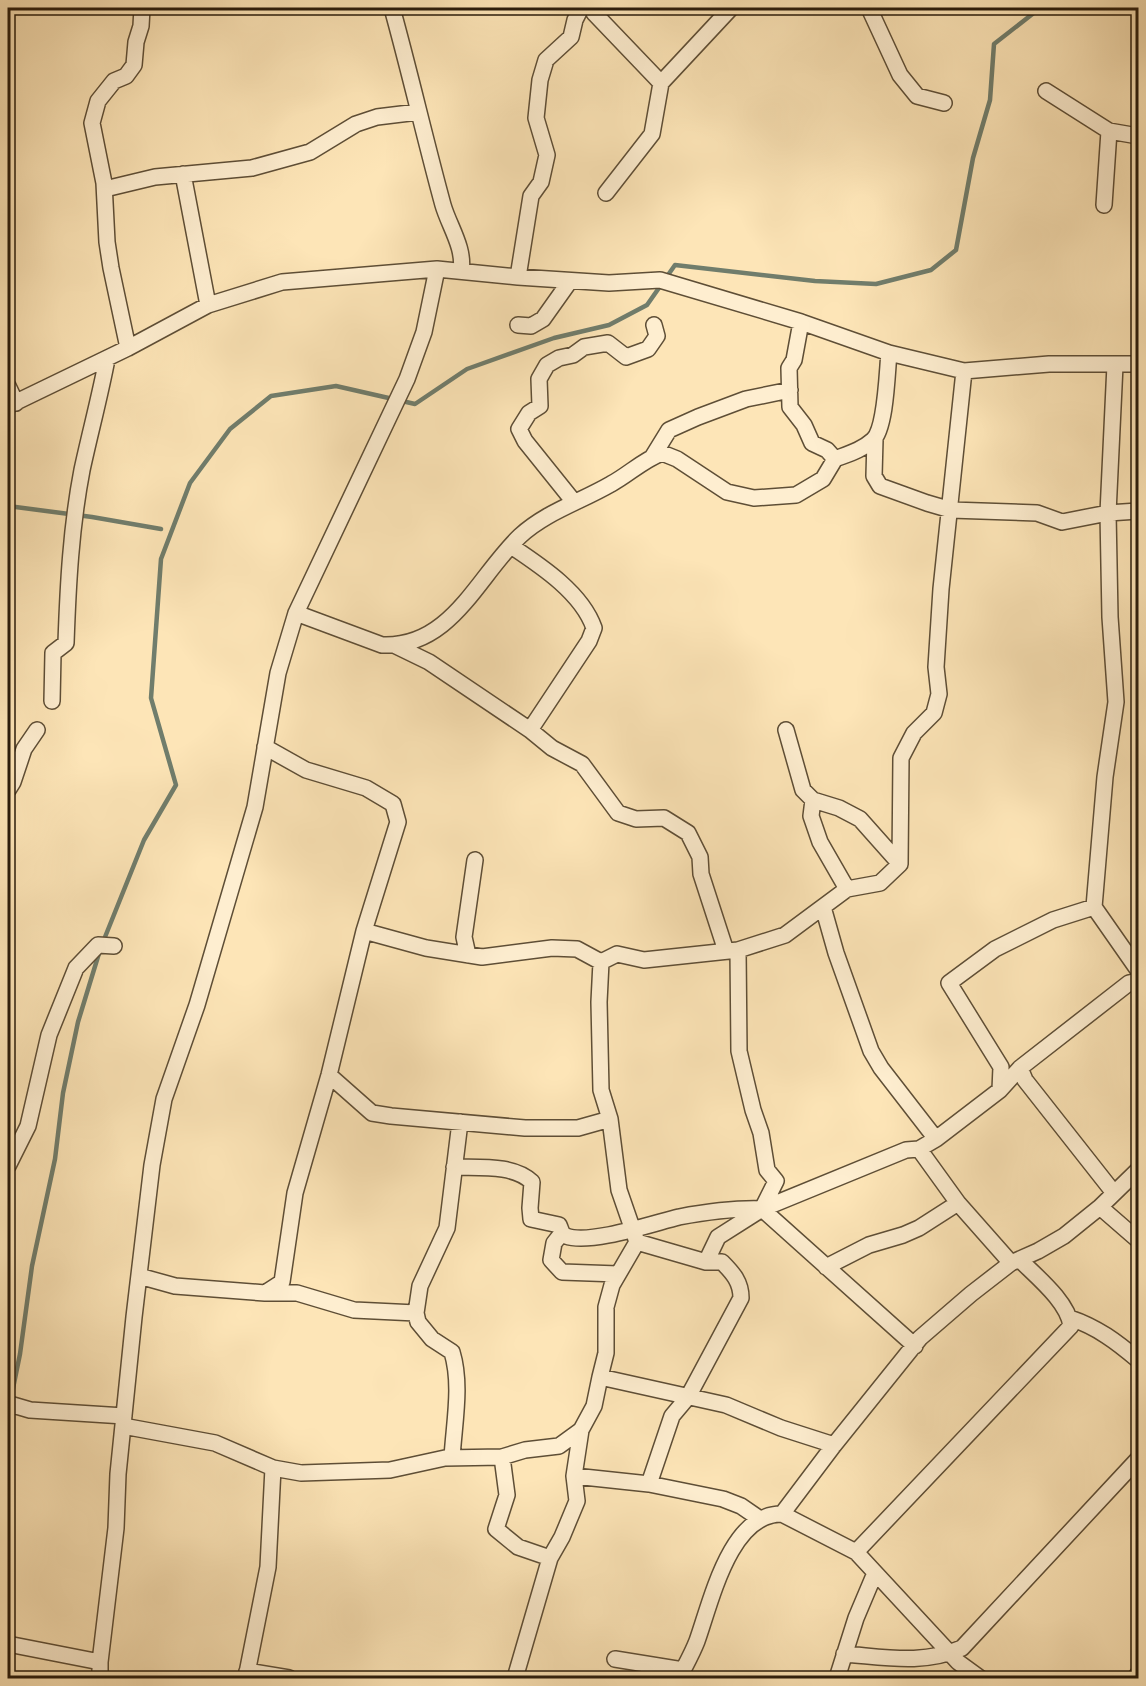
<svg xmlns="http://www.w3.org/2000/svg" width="1146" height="1686" font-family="Cardo,serif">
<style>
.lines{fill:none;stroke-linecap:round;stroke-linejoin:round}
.stream{stroke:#707d6c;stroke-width:4.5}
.minor-casing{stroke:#5e4e36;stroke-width:18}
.minor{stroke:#feeed0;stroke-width:15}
</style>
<rect width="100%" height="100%" fill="#fde5b7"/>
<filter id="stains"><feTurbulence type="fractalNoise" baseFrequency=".00333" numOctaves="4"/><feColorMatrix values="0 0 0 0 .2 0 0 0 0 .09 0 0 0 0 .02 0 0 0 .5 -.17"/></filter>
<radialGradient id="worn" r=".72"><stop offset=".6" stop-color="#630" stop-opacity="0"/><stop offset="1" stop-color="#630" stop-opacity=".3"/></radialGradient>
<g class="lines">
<path class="stream" d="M8,506L92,517L161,529
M103,942L144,840L176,785L151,698L161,559L190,483L230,429L271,396L336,386L415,404L467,369L554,338L609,325L647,305L675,265L815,281L876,284L931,270L956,250L973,158L990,100L994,44L1035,12
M10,1403L20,1354L32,1266L55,1159L63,1093L78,1022L100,950"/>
<defs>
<path id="minor" d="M392,8C410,73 425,139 443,205C449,226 465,248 461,271
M592,8L594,13L661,83
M869,8L900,75L917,96L944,103
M1046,91L1109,131L1138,136
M183,174L208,305
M105,189L155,177L252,168L310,152L356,124L377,117L418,112
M606,193L652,134L661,83L731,8
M1104,205L1109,131
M518,277L531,196L541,182L547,155L536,118L540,80L546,60L571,37L575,20L581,8
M801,322L794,360L789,368L790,407L804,425L812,443L827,450L835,459
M518,325L531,326L543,319L570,281
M128,348L111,268L107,242L104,183L92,123L98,101L114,81L126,76L134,65L136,42L141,26L142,8
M1115,365L1108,513L1110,617L1116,702L1105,777L1094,907L1138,970
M8,386L16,403
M8,406L128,348L208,305L282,282L437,269L518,277L609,283L660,280L801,322L889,353L964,371L1049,364H1138
M875,439L874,476L880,486L927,503L951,510L1037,513L1062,522L1108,513L1138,511
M653,456L669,430L698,417L746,399L790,390
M574,502L525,441L519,429L529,413L540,406L539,379L547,365L559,358L573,355L584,347L608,343L626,357L648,349L657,336L654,325
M511,546C541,566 582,593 594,628L589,641L530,730
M296,613L382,645C451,648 477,577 520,536C546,512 580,502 611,484C628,475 643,460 662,453L677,459L727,492L754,498L796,495L823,479L835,459C848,454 862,450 873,440C886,428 887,372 889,353
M394,645L429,662L530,730L552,748L582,764L618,813L636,819L664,818L688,833L700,857L701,874L726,951
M52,701L53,653L66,643C68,585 71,527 82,470C90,433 100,396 107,359
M786,730L803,790L813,800L839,808L860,819L900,864
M265,747L306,770L366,788L393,804L398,822L364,931L329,1075L295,1193L282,1282L265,1293
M8,790L13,782L24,749L37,730
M813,800L811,816L820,842L847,889
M823,907L836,953L871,1051L881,1068L936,1139
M364,931L426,948L482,957L552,948L577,949L601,962
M738,950L739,1051L753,1110L761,1133L767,1170L776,1181L762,1209
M468,955L464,937L475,860
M1020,1068L1025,1080L1114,1193
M329,1075L372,1113L391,1116L525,1128H578L610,1119
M1000,1090L1001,1067L949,983L995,949L1053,920L1094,907
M919,1149L958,1203L1011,1263
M8,1166L28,1126L49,1035L76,968L98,945L114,946
M454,1167C479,1168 513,1164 532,1182L530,1208L531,1219L559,1225C561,1229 561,1234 566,1236C590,1245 654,1223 679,1217C706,1212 735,1208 762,1209L915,1346
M1100,1207L1138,1240
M562,1233L554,1243L551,1260L562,1272L618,1274
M706,1262L718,1237L762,1209L906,1150L919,1149L936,1139L1000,1090L1020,1068L1129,983L1138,981
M826,1267L869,1245L903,1235L919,1228L958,1203
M139,1276L175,1286L265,1293H297L354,1310L416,1313
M1070,1318C1097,1327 1117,1342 1138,1360
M600,1377L606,1353V1307L612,1285L637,1242L619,1190L610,1119L601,1090L599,1002L601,962L617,954L644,960L738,950L785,935L847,889L880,883L900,864L901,758L914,733L934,713L939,694L936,667L941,589L964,371
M8,1408L13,1405L30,1410L124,1416
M123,1426L215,1443L273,1468L301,1473L390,1470L445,1458L502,1457L525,1450L559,1446L581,1430L594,1406L600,1377L726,1405L781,1428L834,1445
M502,1457L507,1495L496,1529L518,1547L550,1558
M452,1458C454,1423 462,1385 452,1352L432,1339L418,1322L416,1313L420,1286L447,1228L460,1122
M574,1476L649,1484L672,1416L688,1397L741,1298C741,1282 733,1273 722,1262H706L637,1242
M649,1484L723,1499L741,1506L760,1519
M782,1514L856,1552L958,1662L980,1678
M856,1552L1071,1326C1068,1302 1037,1277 1020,1260
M8,1644L100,1662
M844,1654C885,1657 923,1665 962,1648L1138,1459
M615,1659L683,1670
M247,1671L289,1678
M100,1678V1662L116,1528L118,1474L134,1317L152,1165L164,1099L197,1005L255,807L278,673L296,613L407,379L424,332L437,269
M246,1678L268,1567L273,1468
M515,1678L550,1558L562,1537L577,1501L574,1476L581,1430
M679,1678C685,1666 692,1654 697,1641C711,1602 730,1513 782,1514L834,1445L920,1338L971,1294L1011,1263L1038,1251L1064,1236L1100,1207L1138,1170
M837,1678L856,1618L875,1573
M1135,1678L1138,1674"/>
</defs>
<use href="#minor" class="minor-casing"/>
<use href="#minor" class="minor"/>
</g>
<rect width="1146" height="1686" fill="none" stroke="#fde5b7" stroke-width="30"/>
<rect x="9" y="9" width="1128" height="1668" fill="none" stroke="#291b0b" stroke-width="3"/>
<rect x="15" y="15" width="1116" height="1656" fill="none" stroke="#291b0b" stroke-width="1.5"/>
<rect width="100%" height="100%" filter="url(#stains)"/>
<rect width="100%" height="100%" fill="url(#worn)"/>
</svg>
